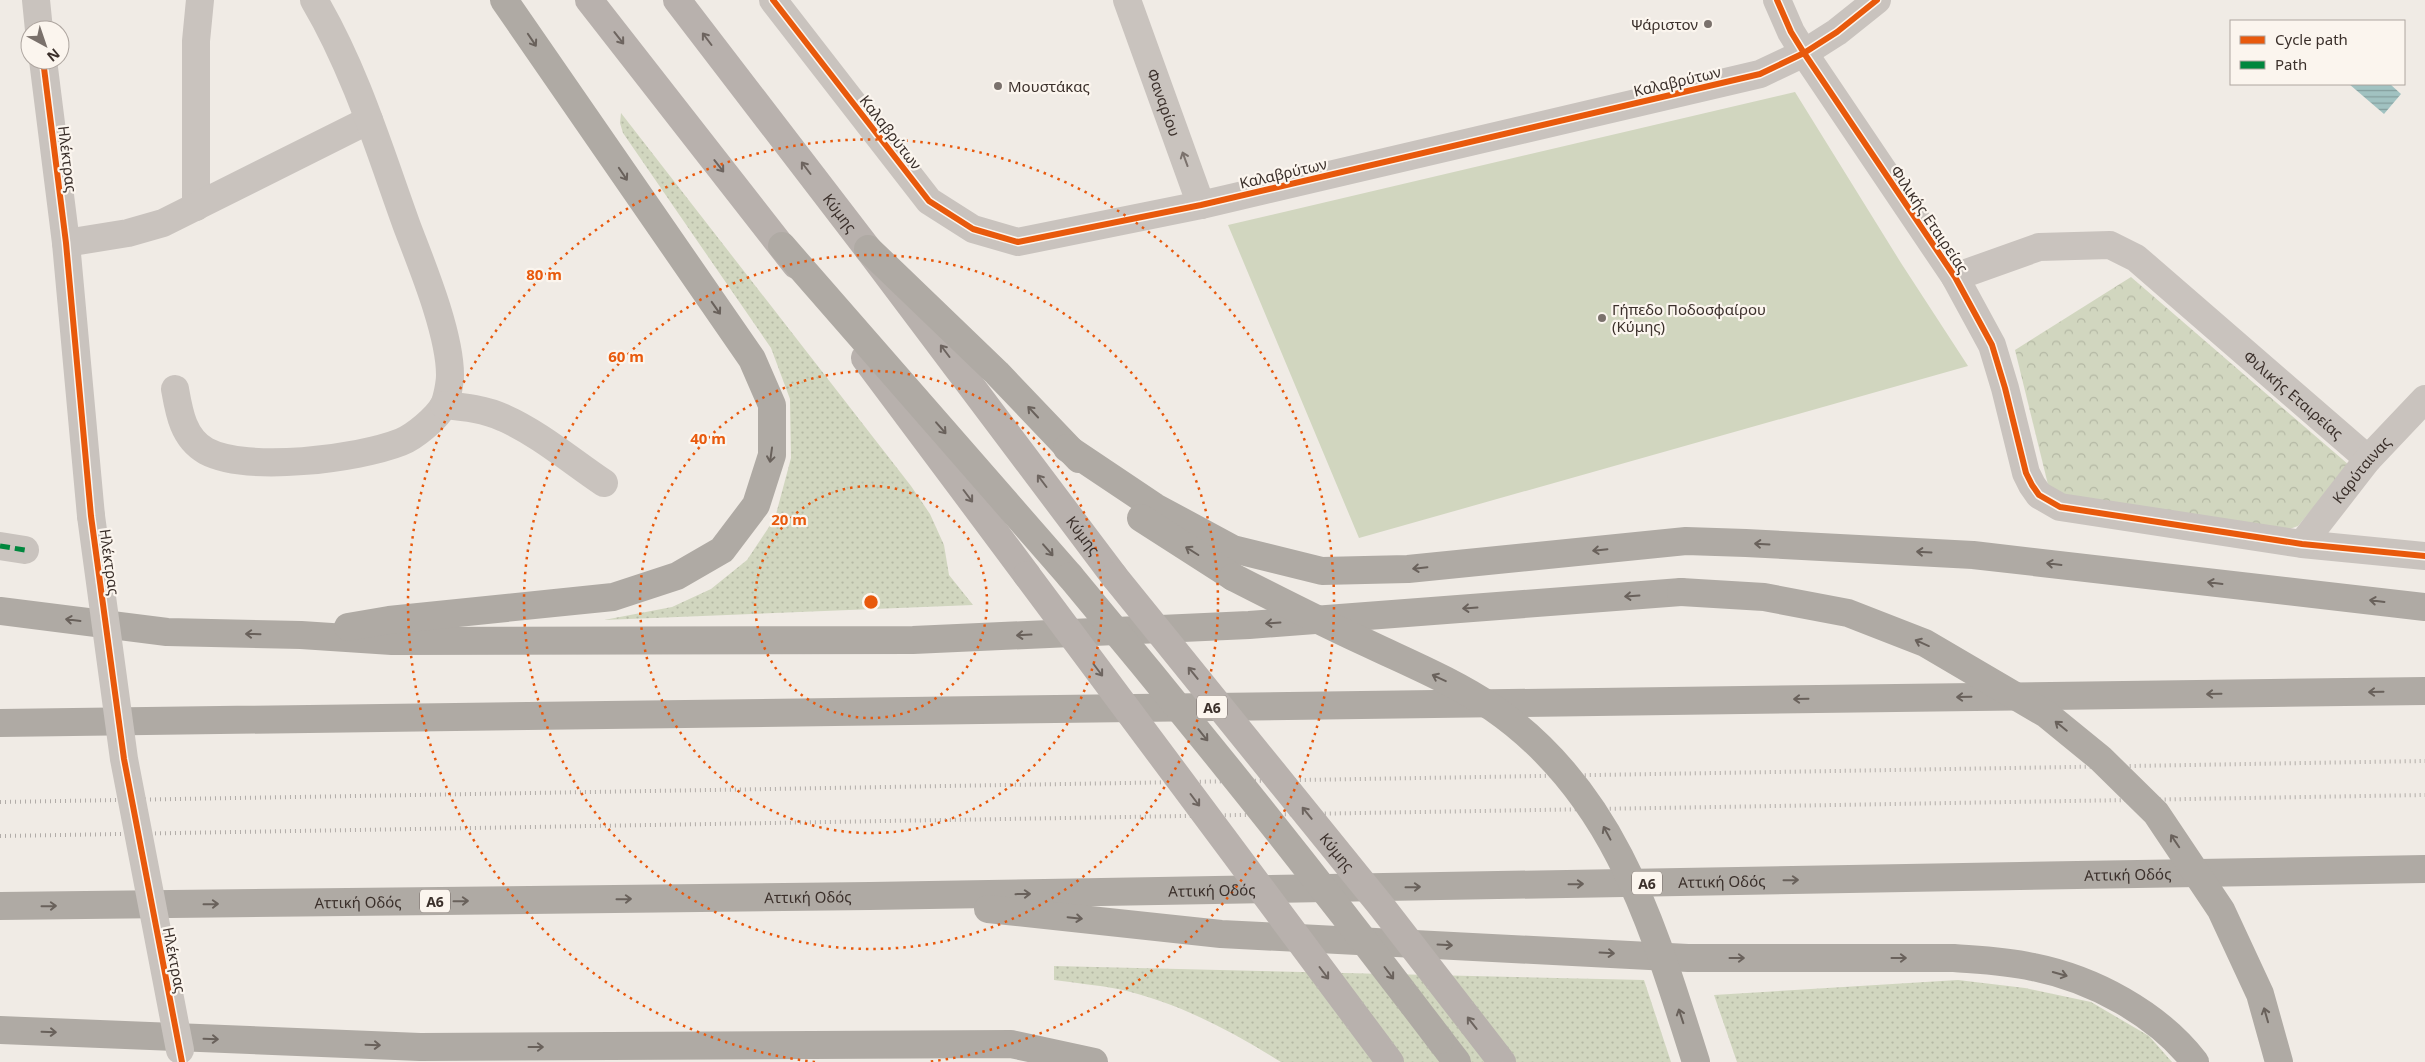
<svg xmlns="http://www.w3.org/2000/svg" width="2425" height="1062" font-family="'Noto Sans',sans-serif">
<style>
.grass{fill:url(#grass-dots)}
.forest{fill:url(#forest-crowns)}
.pitch{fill:#d1d6bf}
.water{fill:url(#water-rules)}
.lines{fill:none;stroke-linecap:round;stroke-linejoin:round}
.minor{stroke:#c9c3be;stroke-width:28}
.major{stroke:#b8b1ad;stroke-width:28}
.highway{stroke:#afaaa4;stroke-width:28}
.rail{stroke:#b1aca8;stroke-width:4;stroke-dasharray:1 4;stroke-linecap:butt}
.minor-bridge{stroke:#c9c3be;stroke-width:28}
.major-bridge{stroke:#b8b1ad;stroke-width:28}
.highway-bridge{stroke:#afaaa4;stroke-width:28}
.quiet{stroke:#00873e;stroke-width:5;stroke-dasharray:10 5;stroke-linecap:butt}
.cycleway-casing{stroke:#fbf5ee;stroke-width:9}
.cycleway{stroke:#e8590c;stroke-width:6}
.oneway{stroke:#6d645f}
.oneway2{stroke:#69615b}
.oneway3{stroke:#7b726d}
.ring{fill:none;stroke:#e8590c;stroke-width:2.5;stroke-dasharray:2.5 5}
.poi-dot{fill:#7a716c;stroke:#fbf5ee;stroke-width:2}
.labels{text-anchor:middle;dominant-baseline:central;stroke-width:4.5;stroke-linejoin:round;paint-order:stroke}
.shield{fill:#fbf5ee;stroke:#756b66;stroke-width:1}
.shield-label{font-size:14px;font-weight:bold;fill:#3b302b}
.poi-label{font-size:15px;fill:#3b302b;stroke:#fbf5ee;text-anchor:start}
.street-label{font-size:15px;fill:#3b302b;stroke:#fbf5ee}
.centre{fill:#e8590c;stroke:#fbf5ee;stroke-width:2.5}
.ring-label{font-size:15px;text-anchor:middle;font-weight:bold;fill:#e8590c;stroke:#fbf5ee;stroke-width:4.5;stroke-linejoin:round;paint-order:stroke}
</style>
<defs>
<pattern id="grass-dots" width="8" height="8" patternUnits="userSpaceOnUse" patternTransform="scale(1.25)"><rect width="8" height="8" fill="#d1d6bf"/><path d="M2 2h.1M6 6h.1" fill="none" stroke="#b4b8a4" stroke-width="1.8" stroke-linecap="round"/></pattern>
<pattern id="forest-crowns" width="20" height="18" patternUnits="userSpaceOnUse" patternTransform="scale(1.25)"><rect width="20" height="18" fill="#d1d6bf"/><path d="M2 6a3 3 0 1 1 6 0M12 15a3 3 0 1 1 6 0" fill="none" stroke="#b4b8a4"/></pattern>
<pattern id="water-rules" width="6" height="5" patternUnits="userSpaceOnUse" patternTransform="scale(1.25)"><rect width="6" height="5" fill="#a1c2c1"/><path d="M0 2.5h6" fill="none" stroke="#849e9d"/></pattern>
</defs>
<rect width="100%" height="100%" fill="#f0ebe5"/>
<path class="grass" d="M621,113L911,486L930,514L944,545L949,575L973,605L604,620L672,607L711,589L747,560L775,518L791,458L790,399L771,348L623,133L620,123Z
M1054,966L1644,980L1671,1062H1281C1230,1030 1177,1002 1118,989C1097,985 1075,983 1054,980Z
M1958,980L2025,988L2091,1002L2149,1036L2172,1062H1737L1714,995Z"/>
<path class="forest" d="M2131,277L2349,465L2298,526L2284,531L2053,505L2015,350Z"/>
<path class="pitch" d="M1795,92L1901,263L1968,366L1359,538L1228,225Z"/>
<path class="water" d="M2349,84H2390L2401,94L2384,114Z"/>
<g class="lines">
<g class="minor">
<path d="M36,0L39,30"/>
<path d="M773,0L929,201L973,229L1018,242L1201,205L1760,74L1804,53L1837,32L1877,0"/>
<path id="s1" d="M1127,0L1201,205"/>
<path d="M1777,0L1791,32L1804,53L1955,277L1992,345L2005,388L2026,473L2032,485L2039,495L2060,507L2302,544L2425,556"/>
<path d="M43,60L66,243L91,516"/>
<path d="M196,207V41L200,0"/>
<path d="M66,243L128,233L163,223L369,120"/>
<path id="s2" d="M1955,277L2039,247L2110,245L2136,258L2368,459"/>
<path d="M175,389C179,412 183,438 206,451C247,473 358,459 401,442C414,437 437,418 444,405C447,398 450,383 450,375C450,334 423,268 408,229C380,152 356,71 314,0"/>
<path d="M444,405C464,407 485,409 504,418C540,434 571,461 604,483"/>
<path id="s3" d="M2302,544L2368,459L2425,399"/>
<path d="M0,546L25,550"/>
</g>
<g class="major">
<path d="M589,0L796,265"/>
<path id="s4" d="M677,0L868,249L1114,576"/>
<path d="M865,358L1027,575"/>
</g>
<g class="highway">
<path d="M782,246L1070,576"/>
<path d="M868,249L997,373L1079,459"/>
<path d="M1067,448L1155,507L1233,549L1322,571L1408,569L1686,541L1746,543L1973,555L2425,607"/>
<path d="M1141,518L1233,577"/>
<path d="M0,611L167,632L301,635L392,641L913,640L1249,625L1681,592"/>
<path d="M348,627L389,620L613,597L677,576L722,550L756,505L772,455V405L752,359L504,0"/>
<path d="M0,723L2425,691"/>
<path id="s5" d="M0,906L870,896L2425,869"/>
<path d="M988,909L1221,934L1688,958H1954C1980,960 2007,961 2033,967C2093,979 2157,1013 2195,1062"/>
<path d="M0,1030L420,1047L1011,1044L1094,1062"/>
<path d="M1440,1040L1457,1062"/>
</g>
<path class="rail" d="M0,802L2425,761
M0,836L2425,795"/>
<path class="minor-bridge" d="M91,516L124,759L180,1050"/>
<g class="major-bridge">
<path d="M1027,575L1390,1062"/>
<path id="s6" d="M1114,576L1382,907L1502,1062"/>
</g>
<path class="highway-bridge" d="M1070,576C1197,728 1320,882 1440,1040
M1233,577C1278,600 1323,623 1369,644C1411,664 1455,682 1493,708C1616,793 1653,927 1696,1062
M1681,592L1764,597L1848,613L1925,643L2046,714L2100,758L2156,813L2221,910L2260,994L2279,1062"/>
<path class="quiet" d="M0,546L25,550"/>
<defs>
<path id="cycleway" d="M773,0L929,201L973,229L1018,242L1201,205L1760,74L1804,53L1837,32L1877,0
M1777,0L1791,32L1804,53L1955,277L1992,345L2005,388L2026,473L2032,485L2039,495L2060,507L2302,544L2425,556
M43,60L66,243L91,516L124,759L182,1062"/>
</defs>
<use href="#cycleway" class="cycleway-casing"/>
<use href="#cycleway" class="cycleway"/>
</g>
<defs><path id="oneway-shaft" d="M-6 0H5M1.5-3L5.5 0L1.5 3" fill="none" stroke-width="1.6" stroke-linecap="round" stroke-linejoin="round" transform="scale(1.25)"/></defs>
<g class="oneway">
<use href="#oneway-shaft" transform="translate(619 38) rotate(52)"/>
<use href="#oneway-shaft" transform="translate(707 39) rotate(-127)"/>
<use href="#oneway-shaft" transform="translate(719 166) rotate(52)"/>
<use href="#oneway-shaft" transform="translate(806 168) rotate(-127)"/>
<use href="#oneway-shaft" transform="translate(945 351) rotate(-127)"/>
<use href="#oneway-shaft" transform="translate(1042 481) rotate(-127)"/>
<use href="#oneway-shaft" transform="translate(968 496) rotate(53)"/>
<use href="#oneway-shaft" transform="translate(1098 670) rotate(53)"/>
<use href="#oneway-shaft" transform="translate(1193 673) rotate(-129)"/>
<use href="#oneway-shaft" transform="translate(1195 800) rotate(53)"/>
<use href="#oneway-shaft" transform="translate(1307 813) rotate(-129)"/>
<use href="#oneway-shaft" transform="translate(1324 973) rotate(53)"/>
<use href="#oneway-shaft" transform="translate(1472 1023) rotate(-128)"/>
</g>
<g class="oneway2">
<use href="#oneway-shaft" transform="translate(532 40) rotate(56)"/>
<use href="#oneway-shaft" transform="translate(623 174) rotate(56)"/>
<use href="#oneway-shaft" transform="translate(716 308) rotate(55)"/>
<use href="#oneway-shaft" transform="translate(1033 412) rotate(-133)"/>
<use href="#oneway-shaft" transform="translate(941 428) rotate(49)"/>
<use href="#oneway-shaft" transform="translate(771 455) rotate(98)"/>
<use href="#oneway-shaft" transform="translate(1762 544) rotate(-177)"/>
<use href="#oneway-shaft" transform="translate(1048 550) rotate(49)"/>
<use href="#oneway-shaft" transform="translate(1600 550) rotate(174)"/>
<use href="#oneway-shaft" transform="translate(1192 551) rotate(-148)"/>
<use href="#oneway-shaft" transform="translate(1924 552) rotate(-177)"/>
<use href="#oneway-shaft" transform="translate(2054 564) rotate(-173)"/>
<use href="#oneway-shaft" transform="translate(1420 568) rotate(174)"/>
<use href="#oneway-shaft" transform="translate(2215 583) rotate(-173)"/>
<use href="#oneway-shaft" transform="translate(1632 596) rotate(176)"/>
<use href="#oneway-shaft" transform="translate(2377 601) rotate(-173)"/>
<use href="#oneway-shaft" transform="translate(1470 608) rotate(176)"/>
<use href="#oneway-shaft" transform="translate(73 620) rotate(-173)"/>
<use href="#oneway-shaft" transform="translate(1273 623) rotate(176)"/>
<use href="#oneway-shaft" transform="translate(253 634) rotate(-179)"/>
<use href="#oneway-shaft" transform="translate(1024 635) rotate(177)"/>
<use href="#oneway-shaft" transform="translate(1922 643) rotate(-156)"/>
<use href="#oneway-shaft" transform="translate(1439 678) rotate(-155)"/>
<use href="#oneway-shaft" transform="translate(2376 692) rotate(179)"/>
<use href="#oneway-shaft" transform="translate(2214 694) rotate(179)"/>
<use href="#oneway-shaft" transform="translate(1964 697) rotate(179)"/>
<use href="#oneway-shaft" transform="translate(1801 699) rotate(179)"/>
<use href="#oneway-shaft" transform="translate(2061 726) rotate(-141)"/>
<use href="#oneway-shaft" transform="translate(1203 735) rotate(51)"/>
<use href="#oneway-shaft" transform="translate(1607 833) rotate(-118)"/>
<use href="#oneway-shaft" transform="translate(2175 841) rotate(-124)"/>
<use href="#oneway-shaft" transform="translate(1791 880) rotate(-1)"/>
<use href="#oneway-shaft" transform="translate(1576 884) rotate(-1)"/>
<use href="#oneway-shaft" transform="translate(1413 887) rotate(-1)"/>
<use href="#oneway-shaft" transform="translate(1023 894) rotate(-1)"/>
<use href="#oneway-shaft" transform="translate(624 899) rotate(-1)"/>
<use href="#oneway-shaft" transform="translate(461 901) rotate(-1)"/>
<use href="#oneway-shaft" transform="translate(211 904) rotate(-1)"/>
<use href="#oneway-shaft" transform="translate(49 906) rotate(-1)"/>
<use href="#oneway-shaft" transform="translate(1075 918) rotate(6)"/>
<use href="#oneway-shaft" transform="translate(1445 945) rotate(3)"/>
<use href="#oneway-shaft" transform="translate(1607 953) rotate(3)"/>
<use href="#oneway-shaft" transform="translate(1737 958)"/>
<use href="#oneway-shaft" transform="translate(1899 958)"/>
<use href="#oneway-shaft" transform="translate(1389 973) rotate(53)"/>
<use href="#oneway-shaft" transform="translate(2060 974) rotate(16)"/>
<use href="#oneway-shaft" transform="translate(2266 1015) rotate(-106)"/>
<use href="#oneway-shaft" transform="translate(1681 1016) rotate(-108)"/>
<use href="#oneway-shaft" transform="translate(49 1032) rotate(2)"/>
<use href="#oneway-shaft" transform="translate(211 1039) rotate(2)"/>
<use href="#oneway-shaft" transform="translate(373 1045) rotate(2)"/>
<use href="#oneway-shaft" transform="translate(536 1047)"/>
</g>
<use class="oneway3" href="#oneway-shaft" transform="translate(1185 159) rotate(-110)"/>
<g class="ring">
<circle cx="871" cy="602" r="116"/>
<circle cx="871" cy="602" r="231"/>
<circle cx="871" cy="602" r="347"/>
<path d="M815 1062A463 463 0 1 1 927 1062"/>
</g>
<g class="poi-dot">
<circle cx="1708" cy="24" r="5"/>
<circle cx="998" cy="86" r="5"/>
<circle cx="1602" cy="318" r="5"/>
</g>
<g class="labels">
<g class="shield">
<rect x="1197" y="695.5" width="30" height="23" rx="4"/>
<rect x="1632" y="871.5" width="30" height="23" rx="4"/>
<rect x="420" y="889.5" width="30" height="23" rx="4"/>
</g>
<g class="shield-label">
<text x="1212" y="707">Α6</text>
<text x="1647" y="883">Α6</text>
<text x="435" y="901">Α6</text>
</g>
<g class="poi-label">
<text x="1698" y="24" text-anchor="end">Ψάριστον</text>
<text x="1008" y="86">Μουστάκας</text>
<text x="1612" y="309">Γήπεδο Ποδοσφαίρου<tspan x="1612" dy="17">(Κύμης)</tspan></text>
</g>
<g class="street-label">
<text transform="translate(1677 81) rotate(-13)">Καλαβρύτων</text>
<text stroke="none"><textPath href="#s1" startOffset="109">Φαναρίου</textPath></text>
<text transform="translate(891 132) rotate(52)">Καλαβρύτων</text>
<text transform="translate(68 159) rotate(83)">Ηλέκτρας</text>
<text transform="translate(1283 173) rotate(-13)">Καλαβρύτων</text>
<text stroke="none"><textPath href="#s4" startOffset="268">Κύμης</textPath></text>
<text transform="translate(1930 219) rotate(56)">Φιλικής Εταιρείας</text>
<text stroke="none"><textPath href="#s2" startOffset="398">Φιλικής Εταιρείας</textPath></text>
<text stroke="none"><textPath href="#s3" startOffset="95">Καρύταινας</textPath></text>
<text stroke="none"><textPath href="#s4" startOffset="672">Κύμης</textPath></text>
<text transform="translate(110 562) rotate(82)">Ηλέκτρας</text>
<text stroke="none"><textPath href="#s6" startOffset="355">Κύμης</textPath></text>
<text stroke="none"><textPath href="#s5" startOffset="2128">Αττική Οδός</textPath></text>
<text stroke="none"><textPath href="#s5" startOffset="1722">Αττική Οδός</textPath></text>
<text stroke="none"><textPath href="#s5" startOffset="1212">Αττική Οδός</textPath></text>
<text stroke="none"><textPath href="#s5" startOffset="808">Αττική Οδός</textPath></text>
<text stroke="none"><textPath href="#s5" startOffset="358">Αττική Οδός</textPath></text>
<text transform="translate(175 960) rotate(79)">Ηλέκτρας</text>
</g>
</g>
<circle cx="871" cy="602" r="8" class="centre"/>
<g class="ring-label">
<text x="544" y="280">80 m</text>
<text x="626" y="362">60 m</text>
<text x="708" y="444">40 m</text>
<text x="789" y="525">20 m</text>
</g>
<rect x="2230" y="20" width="175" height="65" fill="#fbf5ee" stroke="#aea6a0"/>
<rect x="2240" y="36" width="25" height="8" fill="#e8590c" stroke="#aea6a0"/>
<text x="2275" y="45" font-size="15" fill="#3b302b">Cycle path</text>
<rect x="2240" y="61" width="25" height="8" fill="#00873e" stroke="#aea6a0"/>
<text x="2275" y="70" font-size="15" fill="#3b302b">Path</text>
<g transform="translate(45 45) rotate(140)"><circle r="24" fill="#fbf5ee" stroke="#aea6a0"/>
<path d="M0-4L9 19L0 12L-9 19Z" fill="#7a716c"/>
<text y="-8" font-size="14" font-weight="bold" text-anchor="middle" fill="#3b302b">N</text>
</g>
</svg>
